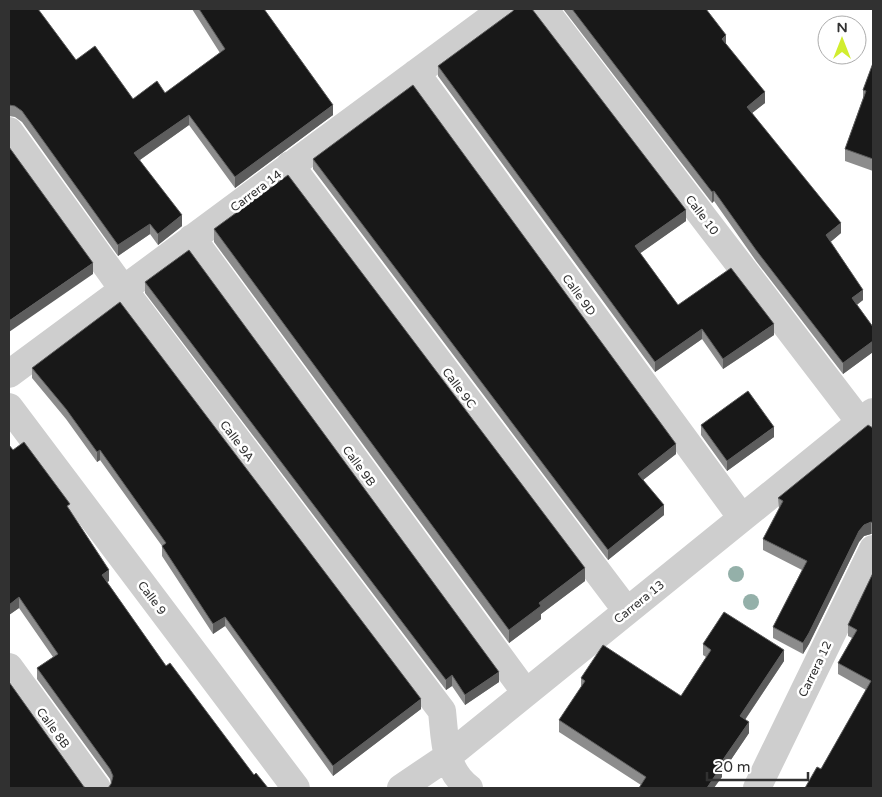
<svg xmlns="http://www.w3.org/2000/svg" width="882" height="797" font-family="'Varela Round',sans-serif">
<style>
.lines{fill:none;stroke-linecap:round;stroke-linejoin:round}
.street{stroke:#cecece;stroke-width:28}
.tree{fill:#94b0a9}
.wall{fill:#8c8c8c}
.shaded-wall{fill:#5d5d5d}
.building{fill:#181818;stroke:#5d5d5d}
.labels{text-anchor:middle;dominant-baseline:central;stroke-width:5;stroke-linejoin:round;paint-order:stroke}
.street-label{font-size:12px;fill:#313131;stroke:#fff}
</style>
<rect width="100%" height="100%" fill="#fff"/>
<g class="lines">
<path class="street" d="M544,9L860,422
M416,73L742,518
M9,131L123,289L442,711C445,739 444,770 469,788
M290,165L627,611
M192,238L526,693
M9,374L503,9
M9,407L296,788
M9,667L97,788
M401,788L447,757L873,412
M757,788L873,549"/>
</g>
<g class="tree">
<circle cx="736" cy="574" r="8"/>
<circle cx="751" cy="602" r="8"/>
</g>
<path class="wall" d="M9,9L76,60L133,99L165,93L220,53L192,9H264L333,115L235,188L189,125L140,160L182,226L158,245L150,234L118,256L22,122L15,117L9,116Z
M563,9H706L726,44L765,103L752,113L841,233L830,242L863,300L857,305L873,327V352L843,374L756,261L714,201L712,203Z
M513,11L686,221L640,253L678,305L774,335L723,369L702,339L655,372L438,76V66Z
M873,63V171L845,161V149L863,98V90Z
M313,159L676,454L643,480L664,515L608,560L313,169Z
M214,229L585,581L541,614V619L509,643L214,242Z
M145,282L499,682L465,705L452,686L446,690L145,293Z
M32,368L421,709L333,776L225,626L213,634L162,556V546L100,460L97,462L66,419L32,378Z
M701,425L774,437L727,471L701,435Z
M873,428V534H871L864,536L859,542L809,644L803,654L773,638V627L802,570L763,550V539L779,509L778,498Z
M9,445L13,450L70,510L109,581L107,582L166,666L254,775L268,788L111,784L110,779L37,679V668L53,657L19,608L9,615Z
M873,573V788L821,769L866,690L838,674V663L852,638L848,636V625Z
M703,644L784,661L745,720L749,733L722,773V777L641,785L559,732V720L581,687V678L681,696L706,657L703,655Z"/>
<path class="shaded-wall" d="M726,35V46L722,39Z
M765,92V103L747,117V107Z
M333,105V115L235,188V177Z
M189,115V125L134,164V153Z
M714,191V201L712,203V192Z
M686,210V221L635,257V246Z
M182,215V226L158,245V234Z
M841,223V233L826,246V235Z
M150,224V234L118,256V245Z
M93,263V274L9,332V321Z
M863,290V300L852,308V298Z
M774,324V335L723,369V359Z
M702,329V339L655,372V362Z
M873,341V352L843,374V363Z
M774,427V437L727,471V461Z
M676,444V454L638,484V474Z
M100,450V460L97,462V452Z
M664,505V515L608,560V550Z
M871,522V534L864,536L859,542L809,644L803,654V643L859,531L864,525Z
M585,568V581L541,614V619L509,643V630L539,603Z
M109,570V581L102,585V575Z
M19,597V608L9,615V605Z
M225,617V626L213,634V624Z
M784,650V661L740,727V716Z
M499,672V682L465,705V695Z
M452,675V686L446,690V680Z
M421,699V709L333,776V766Z
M749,722V733L722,773V777L714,788H707L720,764Z"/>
<path class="building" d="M9,9H38L76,60L95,46L133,99L157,81L165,93L225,49L199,9H264L333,105L235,177L189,115L134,153L182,215L158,234L150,224L118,245L22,111L15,106L9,105Z
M514,9H532L686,210L635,246L678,305L731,268L774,324L723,359L702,329L655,362L438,66L513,11Z
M572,9H706L726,35L722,39L765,92L747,107L841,223L826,235L863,290L852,298L873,327V341L843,363L756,250L714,191L712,192Z
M873,63V159L845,149L866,91L863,90Z
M413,85L676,444L638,474L664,505L608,550L313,159Z
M9,147L93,263L9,321Z
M288,175L585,568L539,603L541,606L509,630L214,229Z
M189,250L499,672L465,695L452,675L446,680L145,282Z
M120,302L421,699L333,766L225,617L213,624L162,546L166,543L100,450L97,452L66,409L32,368Z
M748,391L774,427L727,461L701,425Z
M868,425L873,428V523L871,522L864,525L859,531L809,633L803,643L773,627L807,561L763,539L783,501L778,498Z
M24,442L70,504L67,506L109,570L102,575L166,666L170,663L254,775L256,773L268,788H108L111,784L113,776L110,769L37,668L58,654L19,597L9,605V445L13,450Z
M873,573V788H805L817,767L821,769L871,681L838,663L857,630L848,625Z
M724,612L784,650L740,716L749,722L720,764L722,765L707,788H639L646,777L559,720L585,681L581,678L603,645L681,696L711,650L703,644Z
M9,682L84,787L87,788H9Z"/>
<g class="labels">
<g class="street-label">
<text transform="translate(256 191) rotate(-37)">Carrera 14</text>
<text transform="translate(702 215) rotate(53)">Calle 10</text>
<text transform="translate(579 295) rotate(54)">Calle 9D</text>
<text transform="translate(459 388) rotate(53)">Calle 9C</text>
<text transform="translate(237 441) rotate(53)">Calle 9A</text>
<text transform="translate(359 466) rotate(54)">Calle 9B</text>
<text transform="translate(152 598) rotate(53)">Calle 9</text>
<text transform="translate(639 602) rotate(-39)">Carrera 13</text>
<text transform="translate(815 669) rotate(-64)">Carrera 12</text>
<text transform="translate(53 728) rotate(54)">Calle 8B</text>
</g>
</g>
<rect width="882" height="797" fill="none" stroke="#313131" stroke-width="20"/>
<g transform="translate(842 40)"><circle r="24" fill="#ffffff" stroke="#adadad"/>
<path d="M0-4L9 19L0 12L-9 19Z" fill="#d1ed2f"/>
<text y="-8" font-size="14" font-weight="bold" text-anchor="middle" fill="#313131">N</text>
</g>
<path d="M707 772v8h101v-8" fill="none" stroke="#313131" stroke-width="2.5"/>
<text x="714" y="772" font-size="15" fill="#313131" stroke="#ffffff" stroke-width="4" paint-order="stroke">20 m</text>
</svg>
